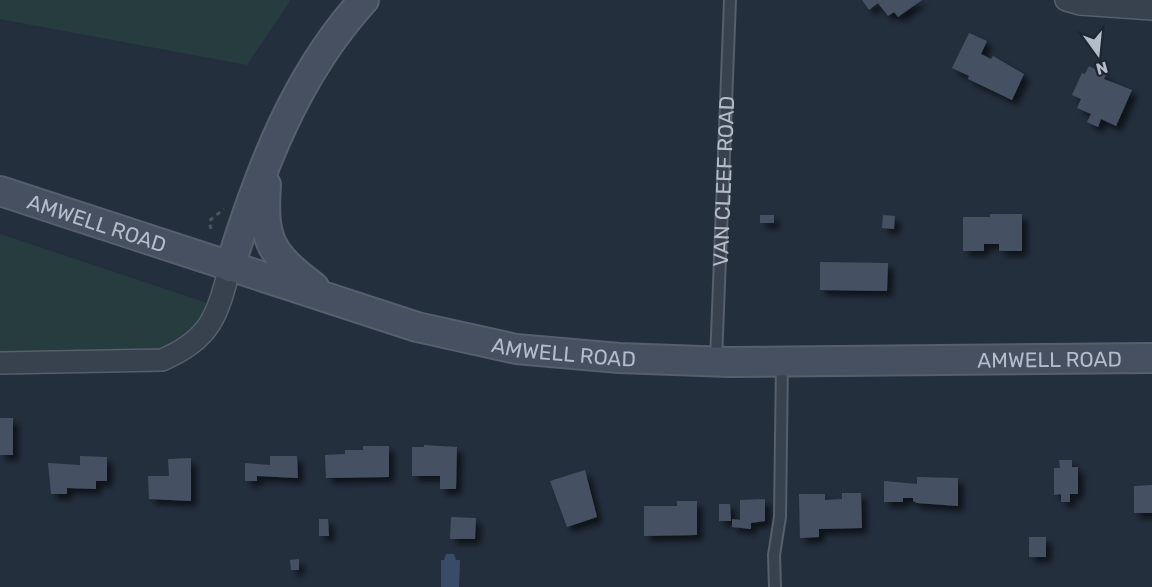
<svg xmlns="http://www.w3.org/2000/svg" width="1152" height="587" font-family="Rubik,sans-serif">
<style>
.green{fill:#263c3f}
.water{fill:#394c67}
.building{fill:#455162;filter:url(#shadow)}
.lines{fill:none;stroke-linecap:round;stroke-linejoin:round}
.lane-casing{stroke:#565f6c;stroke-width:14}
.street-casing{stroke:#565f6c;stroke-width:24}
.secondary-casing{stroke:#565f6c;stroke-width:32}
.path{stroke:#44595c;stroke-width:3;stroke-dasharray:4.5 4.5;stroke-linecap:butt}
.lane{stroke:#38414e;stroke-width:10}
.street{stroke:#38414e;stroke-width:21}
.secondary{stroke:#465061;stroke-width:28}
.labels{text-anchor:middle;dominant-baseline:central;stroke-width:4.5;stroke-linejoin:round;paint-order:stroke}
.street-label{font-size:21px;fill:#b4bcc9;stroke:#1d2633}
</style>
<defs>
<filter id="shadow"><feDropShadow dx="5.5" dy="5.5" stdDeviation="3" flood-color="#0009"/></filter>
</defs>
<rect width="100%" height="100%" fill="#242f3e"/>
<path class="green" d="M0,0H289L290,1L247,65L0,19Z
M0,234L213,305L191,340L126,360L0,361Z"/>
<path class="water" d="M446,554H454L456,560H460L459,587H441V560H444Z"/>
<path class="building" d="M862,0H922L898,17L894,12L888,16L878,3L869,10Z
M969,33L987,41L981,54L991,59L993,56L1024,74L1012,100L968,79L969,76L952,68Z
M1089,66L1106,75L1104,79L1132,90L1116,126L1101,119L1098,127L1087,122L1091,114L1077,108L1081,99L1072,95L1082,73L1085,74Z
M990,214H1022V251H999V244H984V251H963V217H990Z
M760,215H774V223H760Z
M883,215L895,216L894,229L882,228Z
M820,262L888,263L887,291L820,290Z
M0,418H13V455H0Z
M424,445L457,447L456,489H440V476H412V447H424Z
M363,446H389V477L326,478L325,455L345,454V450H363Z
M80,456L107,457V481H96V489L67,488V494H51L48,463L80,465Z
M270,456H297L298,478L257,476V481H245V463L270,465Z
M191,458V501L149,499L148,476H169L168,459Z
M1059,460H1072V467H1078V494H1070V502H1061V494L1054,495V468H1060Z
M585,470L597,517L567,527L550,481Z
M917,477L958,478V506L917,503L913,501V498H903V502H884V481L917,484Z
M1152,485V513H1134V486Z
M842,493H861L862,528L819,529V537L800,538L799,494H825V500L842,499Z
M765,499V521L751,523V529L732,527V519L740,520V500Z
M677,501H697V535L644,536V506H677Z
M719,504H730L731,521H719Z
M451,517L476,518L475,539H450Z
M319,519H328L329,536H319Z
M1029,537H1046V557H1029Z
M299,559V570H291L290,560Z"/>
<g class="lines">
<defs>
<g id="lane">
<path id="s1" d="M716,361L730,0"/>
<path d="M775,587L774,555L780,517L782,362"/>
</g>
<path id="street" d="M1066,0L1080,4L1152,9
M0,363L162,360C211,339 217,316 230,267"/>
<g id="secondary">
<path d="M266,185C262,242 271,254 314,287"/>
<path id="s2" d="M0,191L417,327L516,349L619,358L729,362L1152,358"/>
<path d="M230,267C259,172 296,74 364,0"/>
</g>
</defs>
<use href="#lane" class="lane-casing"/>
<use href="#street" class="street-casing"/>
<use href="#secondary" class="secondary-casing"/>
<path class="path" d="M211,229L209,221L224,209"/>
<use href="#lane" class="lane"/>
<use href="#street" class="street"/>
<use href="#secondary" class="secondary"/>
</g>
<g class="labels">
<g class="street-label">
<text stroke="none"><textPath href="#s1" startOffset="180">VAN CLEEF ROAD</textPath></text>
<text stroke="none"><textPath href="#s2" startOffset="102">AMWELL ROAD</textPath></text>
<text stroke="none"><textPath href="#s2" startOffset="588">AMWELL ROAD</textPath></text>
<text stroke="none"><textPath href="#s2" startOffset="1074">AMWELL ROAD</textPath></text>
</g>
</g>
<g transform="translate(1098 54) rotate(165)" stroke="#1d2633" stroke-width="4.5" paint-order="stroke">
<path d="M0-4.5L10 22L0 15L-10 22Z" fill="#b4bcc9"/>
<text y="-9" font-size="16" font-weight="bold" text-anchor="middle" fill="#b4bcc9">N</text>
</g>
</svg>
